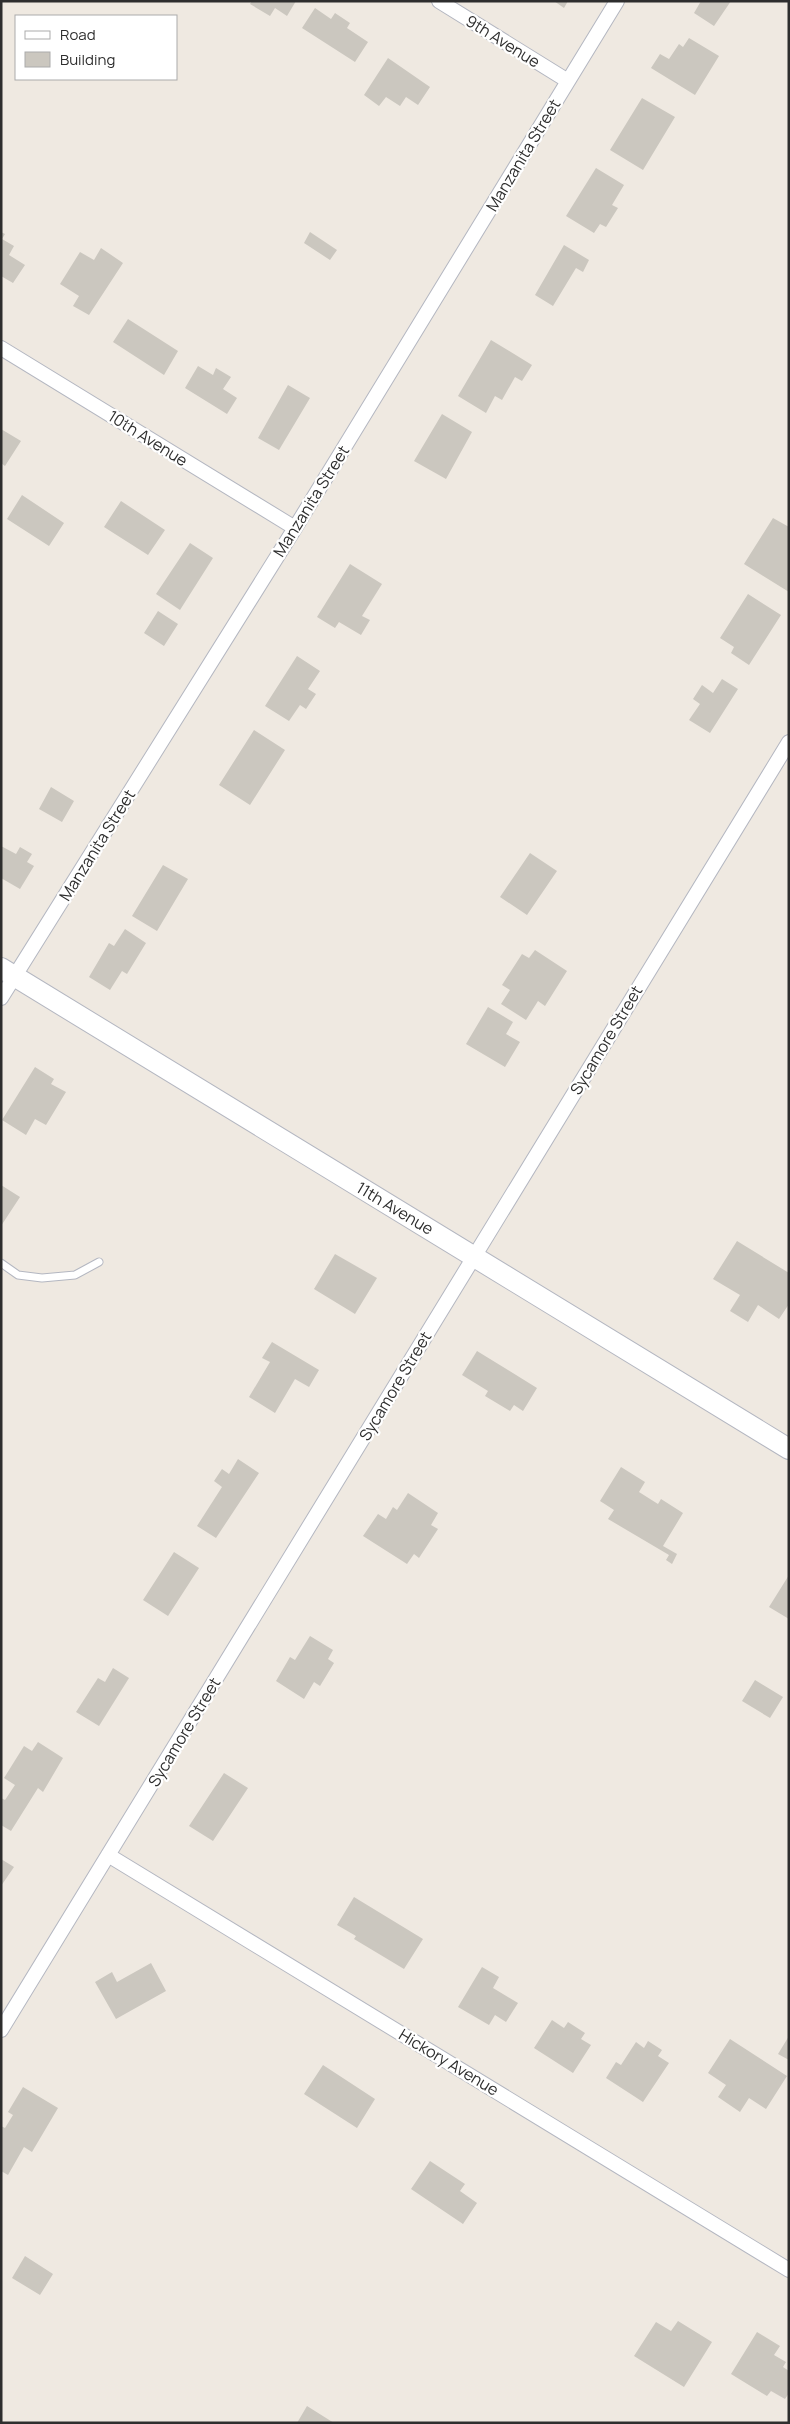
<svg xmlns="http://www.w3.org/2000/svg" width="790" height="2424" font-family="Manrope,sans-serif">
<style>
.building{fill:#cbc7bf}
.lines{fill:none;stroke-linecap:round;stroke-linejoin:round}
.service-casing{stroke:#b4b7c1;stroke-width:9}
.minor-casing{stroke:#b4b7c1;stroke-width:16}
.secondary-casing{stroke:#b4b7c1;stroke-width:22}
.service{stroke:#fff;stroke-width:7}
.minor{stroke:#fff;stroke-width:14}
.secondary{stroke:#fff;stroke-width:20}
.labels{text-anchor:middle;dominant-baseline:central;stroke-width:4.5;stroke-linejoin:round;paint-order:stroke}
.street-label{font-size:16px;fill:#2e2e2e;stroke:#fff}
</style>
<rect width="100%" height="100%" fill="#efe9e1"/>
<path class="building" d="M252,1H296L287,16L275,8L270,16L250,4Z
M554,1H568L564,8Z
M701,1H731L714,26L694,13Z
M315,8L331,19L335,13L350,23L347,28L368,42L355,62L302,28Z
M689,38L719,56L695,95L651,68L660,54L669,59L679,44L683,47Z
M388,58L430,87L418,105L406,97L400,106L386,97L379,106L364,95Z
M642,98L675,117L643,170L610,150Z
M596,168L624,185L612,205L618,208L606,227L600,224L594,233L566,216Z
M1,232L5,234L2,239L14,246L9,255L25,265L13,283L1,276Z
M310,232L337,250L330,260L304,243Z
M564,245L589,260L583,272L576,268L553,306L535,295Z
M101,248L123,263L89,315L73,306L79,296L60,284L80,252L94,260Z
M128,319L178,351L164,375L113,342Z
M491,340L532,365L522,381L515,377L502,400L495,396L486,413L458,396Z
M198,366L213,375L216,368L231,377L223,389L237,398L227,414L185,388Z
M288,385L310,398L279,450L258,438Z
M442,414L472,432L446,479L414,461Z
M1,429L21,441L5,466L1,463Z
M22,495L64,523L49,546L7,519Z
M121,501L165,530L148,555L104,527Z
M773,518L789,527V592L744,564Z
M190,543L213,558L180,610L156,594Z
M350,564L382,584L362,616L370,620L361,635L339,622L335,628L317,617Z
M748,594L781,615L749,665L731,653L734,647L720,638Z
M158,611L178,624L164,646L144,633Z
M297,656L320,671L308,689L316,694L306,709L300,705L289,721L265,706Z
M722,679L738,689L710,733L689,720L700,704L693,699L702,685L713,693Z
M254,730L285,750L250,805L219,785Z
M51,787L74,801L62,822L39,809Z
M1,846L16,854L20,847L32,854L27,862L34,866L20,889L1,878Z
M530,853L557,871L527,915L500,897Z
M163,865L188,879L157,931L132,916Z
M125,929L146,943L127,974L122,971L110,990L89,977L109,943L114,946Z
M535,950L567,971L545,1006L538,1001L526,1020L501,1004L510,990L502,985L522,954L529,958Z
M488,1007L513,1022L506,1034L520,1042L505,1067L466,1044Z
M35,1067L54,1079L51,1084L66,1092L46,1125L35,1119L26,1135L2,1120Z
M1,1185L20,1197L1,1226Z
M737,1241L789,1273V1304L779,1319L758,1305L748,1322L730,1311L740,1295L713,1279Z
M335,1254L377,1278L355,1314L314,1289Z
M272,1342L319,1370L309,1387L295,1379L275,1413L249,1397L270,1362L262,1358Z
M477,1351L537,1388L523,1411L514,1405L510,1411L485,1396L488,1391L462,1375Z
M238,1459L259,1473L216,1538L197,1526L222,1487L214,1481L222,1469L229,1474Z
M621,1467L645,1482L639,1492L658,1504L661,1499L683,1513L663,1546L677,1554L672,1564L666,1560L669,1555L608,1519L614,1510L600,1501Z
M408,1493L438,1513L431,1525L438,1529L419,1558L414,1554L407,1564L363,1536L378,1514L386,1519L393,1507L397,1510Z
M174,1552L199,1568L168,1616L143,1600Z
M789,1575V1619L769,1607Z
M310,1636L333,1650L328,1659L334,1663L320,1686L314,1682L304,1699L276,1681L290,1657L295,1660Z
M113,1668L129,1678L99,1726L76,1712L98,1678L105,1682Z
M755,1680L783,1697L770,1718L742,1701Z
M38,1742L63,1758L43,1792L38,1788L11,1831L1,1825V1798L5,1800L15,1785L4,1778L24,1746L32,1751Z
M224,1773L248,1788L213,1841L189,1826Z
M1,1859L14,1867L1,1886Z
M354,1897L423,1939L404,1969L354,1939L356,1936L337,1925Z
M151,1963L166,1991L116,2019L95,1982L112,1972L117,1982Z
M482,1967L499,1977L493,1988L518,2003L506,2022L495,2015L489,2025L458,2007Z
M552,2020L564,2028L568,2022L585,2033L581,2039L591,2045L573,2073L534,2048Z
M789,2036V2060L778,2054Z
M730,2039L787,2076L766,2109L749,2098L740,2112L718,2097L726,2085L708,2073Z
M648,2041L662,2050L658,2056L669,2063L643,2102L606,2078L616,2062L621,2065L636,2042L644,2048Z
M323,2065L375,2099L357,2128L304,2094Z
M23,2087L58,2108L32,2152L24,2147L8,2175L1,2171V2126L5,2128L13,2115L8,2112Z
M430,2161L465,2184L460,2191L477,2203L463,2224L411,2189Z
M25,2256L53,2274L40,2295L12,2278Z
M678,2321L712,2342L684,2387L634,2356L656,2322L671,2331Z
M757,2332L780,2346L774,2355L786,2362L783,2367L789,2371V2393L785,2399L771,2391L767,2396L731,2374Z
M307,2406L334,2423H297Z"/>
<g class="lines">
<defs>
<path id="service" d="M1,1263L18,1275L42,1278L75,1275L99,1262"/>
<path id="minor" d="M439,1L568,81
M1,348L295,528
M1,998L295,528L617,1
M108,1855L789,2270
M1,2030L789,742"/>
<path id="secondary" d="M1,968L789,1449"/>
</defs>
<use href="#service" class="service-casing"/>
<use href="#minor" class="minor-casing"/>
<use href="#secondary" class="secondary-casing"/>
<use href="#service" class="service"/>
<use href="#minor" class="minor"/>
<use href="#secondary" class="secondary"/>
</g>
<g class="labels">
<g class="street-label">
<text transform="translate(503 41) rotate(32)">9th Avenue</text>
<text transform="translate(523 155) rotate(-59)">Manzanita Street</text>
<text transform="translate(148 438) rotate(32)">10th Avenue</text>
<text transform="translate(311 501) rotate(-58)">Manzanita Street</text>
<text transform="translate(97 845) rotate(-58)">Manzanita Street</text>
<text transform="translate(606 1040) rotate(-59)">Sycamore Street</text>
<text transform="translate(395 1208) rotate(31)">11th Avenue</text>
<text transform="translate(395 1386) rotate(-59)">Sycamore Street</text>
<text transform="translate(184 1732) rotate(-59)">Sycamore Street</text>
<text transform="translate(449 2062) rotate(31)">Hickory Avenue</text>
</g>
</g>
<rect width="790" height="2424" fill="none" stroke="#2e2e2e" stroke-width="5"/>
<rect x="15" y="15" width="162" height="65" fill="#ffffff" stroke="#ababab"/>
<rect x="25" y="31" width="25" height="8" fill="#ffffff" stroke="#ababab"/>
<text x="60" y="40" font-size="15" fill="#2e2e2e">Road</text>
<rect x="25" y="52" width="25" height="15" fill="#cbc7bf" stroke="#ababab"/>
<text x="60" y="65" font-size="15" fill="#2e2e2e">Building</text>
</svg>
